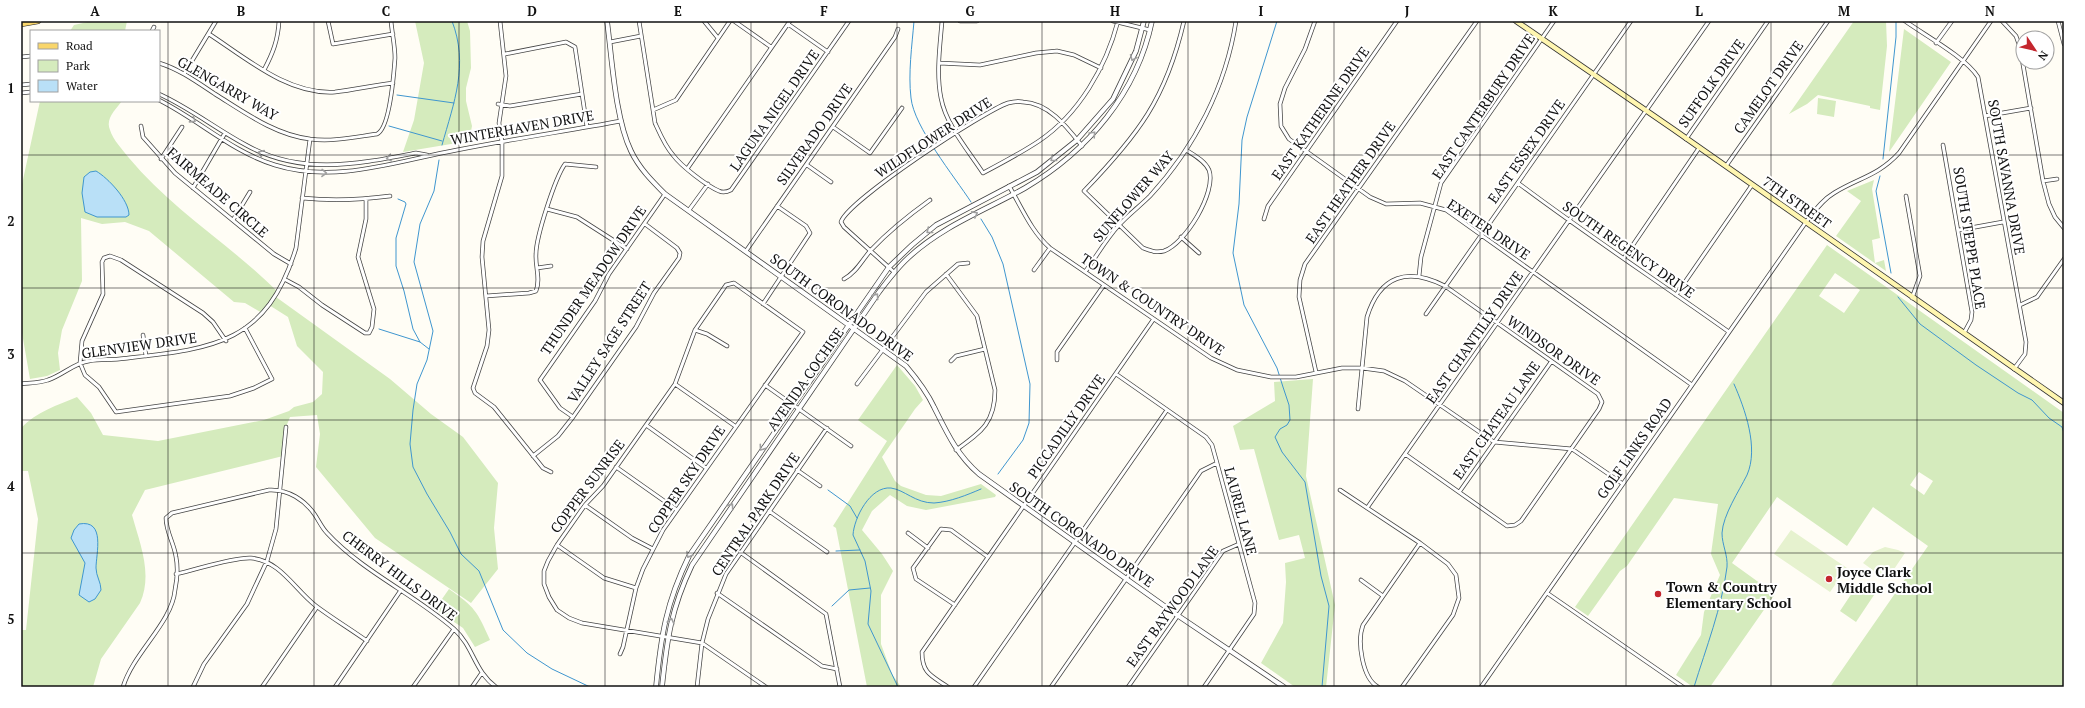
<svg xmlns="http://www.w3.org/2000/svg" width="2085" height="708" font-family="'PT Serif',serif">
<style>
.green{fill:#d5ebbd;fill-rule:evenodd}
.pitch{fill:#e6f2cf}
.water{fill:#b9e0f7;stroke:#3f96cf}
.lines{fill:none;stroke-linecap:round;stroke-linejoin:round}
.stream{stroke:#3f96cf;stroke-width:1}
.minor-casing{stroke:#444;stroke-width:4.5}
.tertiary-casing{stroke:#444;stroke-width:5.5}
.secondary-casing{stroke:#333;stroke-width:6}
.primary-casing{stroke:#222;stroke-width:6}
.minor{stroke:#fff;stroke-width:3}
.tertiary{stroke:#fff;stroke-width:4}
.secondary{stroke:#fff6b0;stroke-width:4.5}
.primary{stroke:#f9d66b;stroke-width:5}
.oneway{stroke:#a0a0a0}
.grid{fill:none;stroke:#111;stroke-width:1;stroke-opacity:0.55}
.poi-dot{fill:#c4262e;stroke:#fff;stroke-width:1.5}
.labels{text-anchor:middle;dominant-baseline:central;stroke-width:4;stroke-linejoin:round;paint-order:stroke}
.street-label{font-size:14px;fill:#111;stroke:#fff}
.poi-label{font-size:14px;font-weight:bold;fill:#111;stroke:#fff;text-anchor:start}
.neatline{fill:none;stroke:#111;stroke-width:1.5}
.grid-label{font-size:13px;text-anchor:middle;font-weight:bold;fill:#111}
</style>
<rect width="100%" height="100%" fill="#fffdf5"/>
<path class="green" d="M92,21L93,22L127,21L125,31H70L74,25Z
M415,21H467L470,31L471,68L466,88V101L472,126L469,141L403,152L414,120L424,63Z
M1854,21H1886L1887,46L1880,110L1870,108V106L1818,95L1807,104L1789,114Z
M1904,29L1951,62L1889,152Z
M1818,98L1836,101L1834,117L1817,114Z
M40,101H122C116,109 105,119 110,130C113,140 123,150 129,158C172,210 231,245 279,293L276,297L390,379L431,414L463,437L498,483L494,528L498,569L471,603L375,538L316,467L320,434L317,415L290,417L286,427L283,456L145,490L132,515C140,544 153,574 140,603L101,659L93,687H21V630H26L38,519L28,471H21V428C36,412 58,405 77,397L91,413L103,435L158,441L264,420L289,411L294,407L313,402L322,394L323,372L297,346L288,317L269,305L262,313L245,303L234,302L149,231L125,222L102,224L81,218L82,281L62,330L58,353L60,370L47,376L30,379L21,327V189Z
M1874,180L1872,189L1880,238L1872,240L1875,263L1884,260L1886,271L1836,236L1861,201L1847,191Z
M1827,245L2064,413V684L2062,687H1830L1928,546L1873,507L1847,546L1777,497L1732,563L1775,594L1710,687H1693L1676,675L1701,635L1704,612L1720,575L1711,554L1718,504L1674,498L1627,566L1620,571L1588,616L1575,607ZM1835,273L1860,290L1844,313L1819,296ZM1919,472L1933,481L1924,495L1910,485Z
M897,365L915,386L923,400L915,409L882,457L895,481L901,486L926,495L941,496L981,484L996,495L995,497L926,510L907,506L890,495L872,511L862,530L882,554L893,571L881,595V644L892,674L901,687H867L836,528L833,526L887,441L858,420Z
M1313,379L1306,476L1335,605L1326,687H1295L1261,663L1283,623L1286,582L1285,563L1305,558L1299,535L1279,540L1254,449L1240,450L1233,426L1275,401L1274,382Z
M1858,584L1874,595L1856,622L1840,611Z
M449,589C475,607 477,611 490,640L475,647L463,628L435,609Z"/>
<path class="pitch" d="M1791,530L1847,568L1830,592L1774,554Z
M1885,547L1898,550L1905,553L1888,578H1884L1863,563L1873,552Z"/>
<path class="water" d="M96,171C108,178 129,200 129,215L126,217H97L85,212L82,193L84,177L90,172Z
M79,524C106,519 96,554 96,568C96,576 101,582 101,590L95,599L89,602L79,595L85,563L71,538L74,530Z"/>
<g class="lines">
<path class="stream" d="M914,21C912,46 908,73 911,98C914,127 954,176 971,202
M1277,21L1247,117L1242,140L1239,204L1233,253L1244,305L1277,368L1283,387L1289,405L1290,420L1287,425L1280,429L1275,437L1282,452L1305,482L1321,576L1329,606L1322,687
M397,95L454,103
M389,126L442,141
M442,145C454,102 469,65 452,21
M1883,159L1896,37V21
M439,160L434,191L420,224L414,262L433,331L427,360L417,384L413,410L410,444L413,467L427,494L450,532L461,554L479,571L503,630L527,653L552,669L590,687
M1880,176L1876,191L1891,273
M398,199L405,202L406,204L396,238V266L404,291L413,329L420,342
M981,219L992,237L1003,264L1030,384L1029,423L1023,440L998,474
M1898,297L1920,324L1976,365L2018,393L2032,400L2049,418L2062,427L2064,433
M379,329L420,342L429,349
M828,490L850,506L857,518
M836,551L860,550
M832,606L849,590L870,588
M898,687L868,624L871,591L865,561L853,535C854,518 870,486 891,488C905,490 915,503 934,503C950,502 967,495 981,489
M1694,687C1706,648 1722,607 1727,567C1728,555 1722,545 1722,533C1723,515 1739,491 1747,475C1759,448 1745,409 1734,384"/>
<defs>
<path id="minor" d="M328,21L333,44L393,34
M500,21L506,76L499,123L502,142V176L483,241L482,257L489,330L487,346L473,388L475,393L494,407L543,468L551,472
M639,21L655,123C660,134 665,146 673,155C681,166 707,186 719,191C723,193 727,192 731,190L849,21
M704,21L718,38
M734,21L771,47
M942,21C940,46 936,73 941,98C946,125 968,150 983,173C1002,163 1021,153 1039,141C1079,114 1106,67 1118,21
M960,21H977
M1113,21L1150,30
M1184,21C1166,99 1138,135 1084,191L1143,248C1151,251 1156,253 1164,251C1185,244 1217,192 1209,170C1205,161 1194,155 1186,150
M1315,21L1305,49L1285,88L1280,104L1281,126L1289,139L1370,197L1386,204L1420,203L1446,210L1692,385
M1905,21C1926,36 1965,57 1978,77L2026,342L2025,354L2014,369
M2002,21L2016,36L2020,47L2043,181L2049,204L2055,217L2064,228
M2058,21L2064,44
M788,24L828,52
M152,31L154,27
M209,34C246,58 288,95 335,92C354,90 374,85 393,83
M610,42L641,36
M1936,43L1952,21
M505,54L566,42L575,47L587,127
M21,57L31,56
M159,63C179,69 197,82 215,94C244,112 275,135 310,139C332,142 355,137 377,134C390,128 394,72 395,58C395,46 392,33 391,21
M939,63L980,65L1036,53L1057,51L1074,55L1101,68
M264,70C273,53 278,40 279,21
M184,74L216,21
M21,85L31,84
M21,93L31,92
M159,94C190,108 216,129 246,145C301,176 358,164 416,153L427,155
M159,100C199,120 232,152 275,165C336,184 397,161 457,150C512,139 567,131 621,121
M498,104L510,106L582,94
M653,110L676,100L730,21
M1985,116L2031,108
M141,126L143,137L175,173L274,254L291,264
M833,127L870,153L902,108
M1686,139L1768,21
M1943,145L1972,312L1971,320L1964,333
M161,159L182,127
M807,165L831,182
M1726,166L1828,21
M687,169L790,21
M2043,181L2057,179
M1518,183C1587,235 1659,282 1729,332
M1009,186C1022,208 1031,231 1050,248L1211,358L1237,370L1271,377H1296L1342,368H1362L1384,371L1405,381L1494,442L1572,449L1623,484
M193,188L225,133
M1906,196L1920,276L1912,298
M302,198C332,201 360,200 390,196
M547,209L577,217L627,249
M689,210L708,184
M1264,219L1268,206L1397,21
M233,220L250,192
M1959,230L2003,222
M1181,237L1199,253
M746,251L895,37L898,29
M1624,258L1699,148
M537,268L551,266
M1034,270L1050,248
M894,272L844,227L841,222C847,201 984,111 1008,103C1012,102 1019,101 1023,102C1049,103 1067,127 1082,146
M1085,272C1096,257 1106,239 1119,225C1128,215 1140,206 1150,196C1195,147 1226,86 1236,21
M946,274L977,316L995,390C995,423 981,432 956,450
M1419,276L1421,257L1441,183L1554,21
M844,279C856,273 862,260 871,250C889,231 909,215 930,200
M286,280L299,287L322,305L365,333H369L372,327L374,309L358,257L366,219V200
M1676,295L1752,185
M486,296L529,293L536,291C541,279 535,267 536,254C536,237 555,178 565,164L596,167
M763,304L810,233L806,226L777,206
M2020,305L2037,297L2064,259
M1426,314L1631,21
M695,330L707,334L727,346
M143,335L146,356
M226,341L213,322L203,313L121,260L110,256L104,258L102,262L103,294L82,341L80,363L85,375L99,387L116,412L230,396L254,388L272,379L245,328
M1057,360V352L1104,285
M951,361L956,356L985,349
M1316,372L1299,297L1300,280L1305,264L1477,21
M1116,374L1206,437L1212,445L1217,463L1255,603L1254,614L1204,687
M21,384C30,383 40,383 48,380C63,375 74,363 89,361C99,359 109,360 119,359C209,349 266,347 296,248L310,139
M675,384L735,426
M857,384L926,292L958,264L968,263
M765,385L851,446
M1358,409L1367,317C1380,275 1408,267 1445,286L1598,394L1602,402L1599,409L1521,521L1515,525L1507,526L1405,454
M573,417L560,408L540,380L595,301L609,274L665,194
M646,425L706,468
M533,456L558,436L573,417L636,327L654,293L679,258L680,253L677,248L645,224
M616,467L677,510
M797,470L820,486
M1340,490L1420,543L1448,564L1456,575L1459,598L1453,615L1402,687
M1460,491L1551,362
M585,505L632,538L653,549
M1367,508L1709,21
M769,511L827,552
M908,533L928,548
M557,545L604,578L636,588
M740,552L826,614L840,687
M176,574C196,570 232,557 251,558C281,561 294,589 316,606C332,618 350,629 367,641
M1361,580L1383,596
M717,593L822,666L837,669
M1547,593L1683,687
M955,605L916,579L913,568L941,529L951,530L988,557
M620,654L623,647L636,588L643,569L663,530L803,332L734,283L726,285L695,330L675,384L603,486L585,505L557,545L548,561L544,571V584L549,597L557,610L569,618L582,623L702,643L766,687
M123,687C133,653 172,623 175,590C177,580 178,567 176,557C174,543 166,532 166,518L172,513L269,490C288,489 305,500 315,515C319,521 322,528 327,533C363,572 414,594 454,629C474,647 474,671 496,687
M193,687L204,664L247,604L267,561L276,529L286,427
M262,687L317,607
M335,687L401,590
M413,687L454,629
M472,687L481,674
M697,687L702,643L708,619L726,574L827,428
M948,687C932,676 922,674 922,652L1153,320
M974,687L1167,410
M1051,687L1201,471L1217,463
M1128,687L1223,551L1239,544
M1378,687C1362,678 1357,641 1363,625L1420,543
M1481,687L1806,222C1814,212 1822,200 1834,193C1858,178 1878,176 1899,153L1991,21"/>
<path id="tertiary" d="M607,21C612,58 615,118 631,151C639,168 652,181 665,194L906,366C917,379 927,392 934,407C947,433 957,455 979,474L1177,615L1284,687
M656,687C661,636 666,603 689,556L889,267L912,245L936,225L1037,172L1077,140L1113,99L1136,51L1144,21
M662,687C667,639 671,609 692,565L879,292C888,280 897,268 908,258C942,226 986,210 1025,188C1088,151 1137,93 1152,21"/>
<path id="secondary" d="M1516,21L1673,129L2064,403"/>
<path id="primary" d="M21,24L38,21"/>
</defs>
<use href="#minor" class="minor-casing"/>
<use href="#tertiary" class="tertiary-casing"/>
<use href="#secondary" class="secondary-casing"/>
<use href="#primary" class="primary-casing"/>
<use href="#minor" class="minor"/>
<use href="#tertiary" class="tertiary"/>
<use href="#secondary" class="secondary"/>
<use href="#primary" class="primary"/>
</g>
<defs><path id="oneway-chevron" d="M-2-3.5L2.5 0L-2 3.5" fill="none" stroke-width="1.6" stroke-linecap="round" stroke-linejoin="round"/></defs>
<g class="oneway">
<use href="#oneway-chevron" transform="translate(1133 58) rotate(113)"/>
<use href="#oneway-chevron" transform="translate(193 120) rotate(33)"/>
<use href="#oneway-chevron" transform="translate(1093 134) rotate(-47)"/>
<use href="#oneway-chevron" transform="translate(261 153) rotate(-157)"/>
<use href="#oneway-chevron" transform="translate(389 158) rotate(170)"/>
<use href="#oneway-chevron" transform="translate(1053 159) rotate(142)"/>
<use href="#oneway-chevron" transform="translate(324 173) rotate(1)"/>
<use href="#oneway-chevron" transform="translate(975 214) rotate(-28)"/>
<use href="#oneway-chevron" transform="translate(929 231) rotate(141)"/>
<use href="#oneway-chevron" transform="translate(876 296) rotate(-55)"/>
<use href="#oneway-chevron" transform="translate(762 448) rotate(125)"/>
<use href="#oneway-chevron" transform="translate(731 506) rotate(-55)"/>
<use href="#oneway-chevron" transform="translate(689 555) rotate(119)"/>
<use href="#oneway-chevron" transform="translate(671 621) rotate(-76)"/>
</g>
<path class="grid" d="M168,21V687M314,21V687M459,21V687M605,21V687M751,21V687M897,21V687M1042,21V687M1188,21V687M1334,21V687M1480,21V687M1626,21V687M1771,21V687M1917,21V687M21,155H2064M21,288H2064M21,420H2064M21,553H2064"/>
<g class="poi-dot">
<circle cx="1829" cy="579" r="4"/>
<circle cx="1658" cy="594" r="4"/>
</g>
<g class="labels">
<g class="street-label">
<text transform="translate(1711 83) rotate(-55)">SUFFOLK DRIVE</text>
<text transform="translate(1768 87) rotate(-55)">CAMELOT DRIVE</text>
<text transform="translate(228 88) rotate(30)">GLENGARRY WAY</text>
<text transform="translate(1483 106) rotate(-56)">EAST CANTERBURY DRIVE</text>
<text transform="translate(774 110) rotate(-55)">LAGUNA NIGEL DRIVE</text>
<text transform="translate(1320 113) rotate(-55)">EAST KATHERINE DRIVE</text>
<text transform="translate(522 127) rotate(-10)">WINTERHAVEN DRIVE</text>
<text transform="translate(814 134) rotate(-55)">SILVERADO DRIVE</text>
<text transform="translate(933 137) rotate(-33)">WILDFLOWER DRIVE</text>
<text transform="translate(1526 151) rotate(-55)">EAST ESSEX DRIVE</text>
<text transform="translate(2007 177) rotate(80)">SOUTH SAVANNA DRIVE</text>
<text transform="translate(1350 182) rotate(-55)">EAST HEATHER DRIVE</text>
<text transform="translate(218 192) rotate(41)">FAIRMEADE CIRCLE</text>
<text transform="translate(1133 196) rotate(-49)">SUNFLOWER WAY</text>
<text transform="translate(1797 202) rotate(35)">7TH STREET</text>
<text transform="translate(1489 229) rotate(34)">EXETER DRIVE</text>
<text transform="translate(1970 238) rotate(81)">SOUTH STEPPE PLACE</text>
<text transform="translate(1629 249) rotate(35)">SOUTH REGENCY DRIVE</text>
<text transform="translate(593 280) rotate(-56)">THUNDER MEADOW DRIVE</text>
<text transform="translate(1153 304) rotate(34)">TOWN &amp; COUNTRY DRIVE</text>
<text transform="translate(842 307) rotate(36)">SOUTH CORONADO DRIVE</text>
<text transform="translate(1474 337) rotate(-55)">EAST CHANTILLY DRIVE</text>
<text transform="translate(609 342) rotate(-57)">VALLEY SAGE STREET</text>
<text transform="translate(139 345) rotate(-8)">GLENVIEW DRIVE</text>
<text transform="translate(1554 350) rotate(35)">WINDSOR DRIVE</text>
<text transform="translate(805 379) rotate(-55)">AVENIDA COCHISE</text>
<text transform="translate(1496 420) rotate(-55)">EAST CHATEAU LANE</text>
<text transform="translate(1066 426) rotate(-55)">PICCADILLY DRIVE</text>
<text transform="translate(1634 448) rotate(-55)">GOLF LINKS ROAD</text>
<text transform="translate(686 479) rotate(-56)">COPPER SKY DRIVE</text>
<text transform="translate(587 486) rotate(-53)">COPPER SUNRISE</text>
<text transform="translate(1241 511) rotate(75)">LAUREL LANE</text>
<text transform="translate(755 514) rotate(-56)">CENTRAL PARK DRIVE</text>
<text transform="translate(1082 534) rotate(35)">SOUTH CORONADO DRIVE</text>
<text transform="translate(400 575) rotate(37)">CHERRY HILLS DRIVE</text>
<text transform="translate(1172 606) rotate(-54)">EAST BAYWOOD LANE</text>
</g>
<g class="poi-label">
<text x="1837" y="571">Joyce Clark<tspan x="1837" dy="16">Middle School</tspan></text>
<text x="1666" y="586">Town &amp; Country<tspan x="1666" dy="16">Elementary School</tspan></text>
</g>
</g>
<rect width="2085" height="708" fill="none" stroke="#ffffff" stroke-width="44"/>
<rect x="30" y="30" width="130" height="72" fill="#ffffff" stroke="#a0a0a0"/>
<rect x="38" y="43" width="20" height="6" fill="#f9d66b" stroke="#a0a0a0"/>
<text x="66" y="50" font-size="12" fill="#111111">Road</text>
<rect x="38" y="60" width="20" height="12" fill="#d5ebbd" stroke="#a0a0a0"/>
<text x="66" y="70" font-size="12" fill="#111111">Park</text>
<rect x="38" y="80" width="20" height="12" fill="#b9e0f7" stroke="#a0a0a0"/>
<text x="66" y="90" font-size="12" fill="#111111">Water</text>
<g transform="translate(2035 50) rotate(125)"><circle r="19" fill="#ffffff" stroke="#a0a0a0"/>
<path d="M0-3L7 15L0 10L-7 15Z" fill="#c4262e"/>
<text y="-6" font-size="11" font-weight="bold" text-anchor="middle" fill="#111111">N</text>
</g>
<rect x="22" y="22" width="2041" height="664" class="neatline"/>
<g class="grid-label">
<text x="95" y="16">A</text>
<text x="241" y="16">B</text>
<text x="386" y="16">C</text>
<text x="532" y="16">D</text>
<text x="678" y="16">E</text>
<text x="824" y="16">F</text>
<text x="970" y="16">G</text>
<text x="1115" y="16">H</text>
<text x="1261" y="16">I</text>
<text x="1407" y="16">J</text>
<text x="1553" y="16">K</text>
<text x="1699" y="16">L</text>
<text x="1844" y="16">M</text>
<text x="1990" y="16">N</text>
<text x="11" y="93">1</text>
<text x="11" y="226">2</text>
<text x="11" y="359">3</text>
<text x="11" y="491">4</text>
<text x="11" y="624">5</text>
</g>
</svg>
